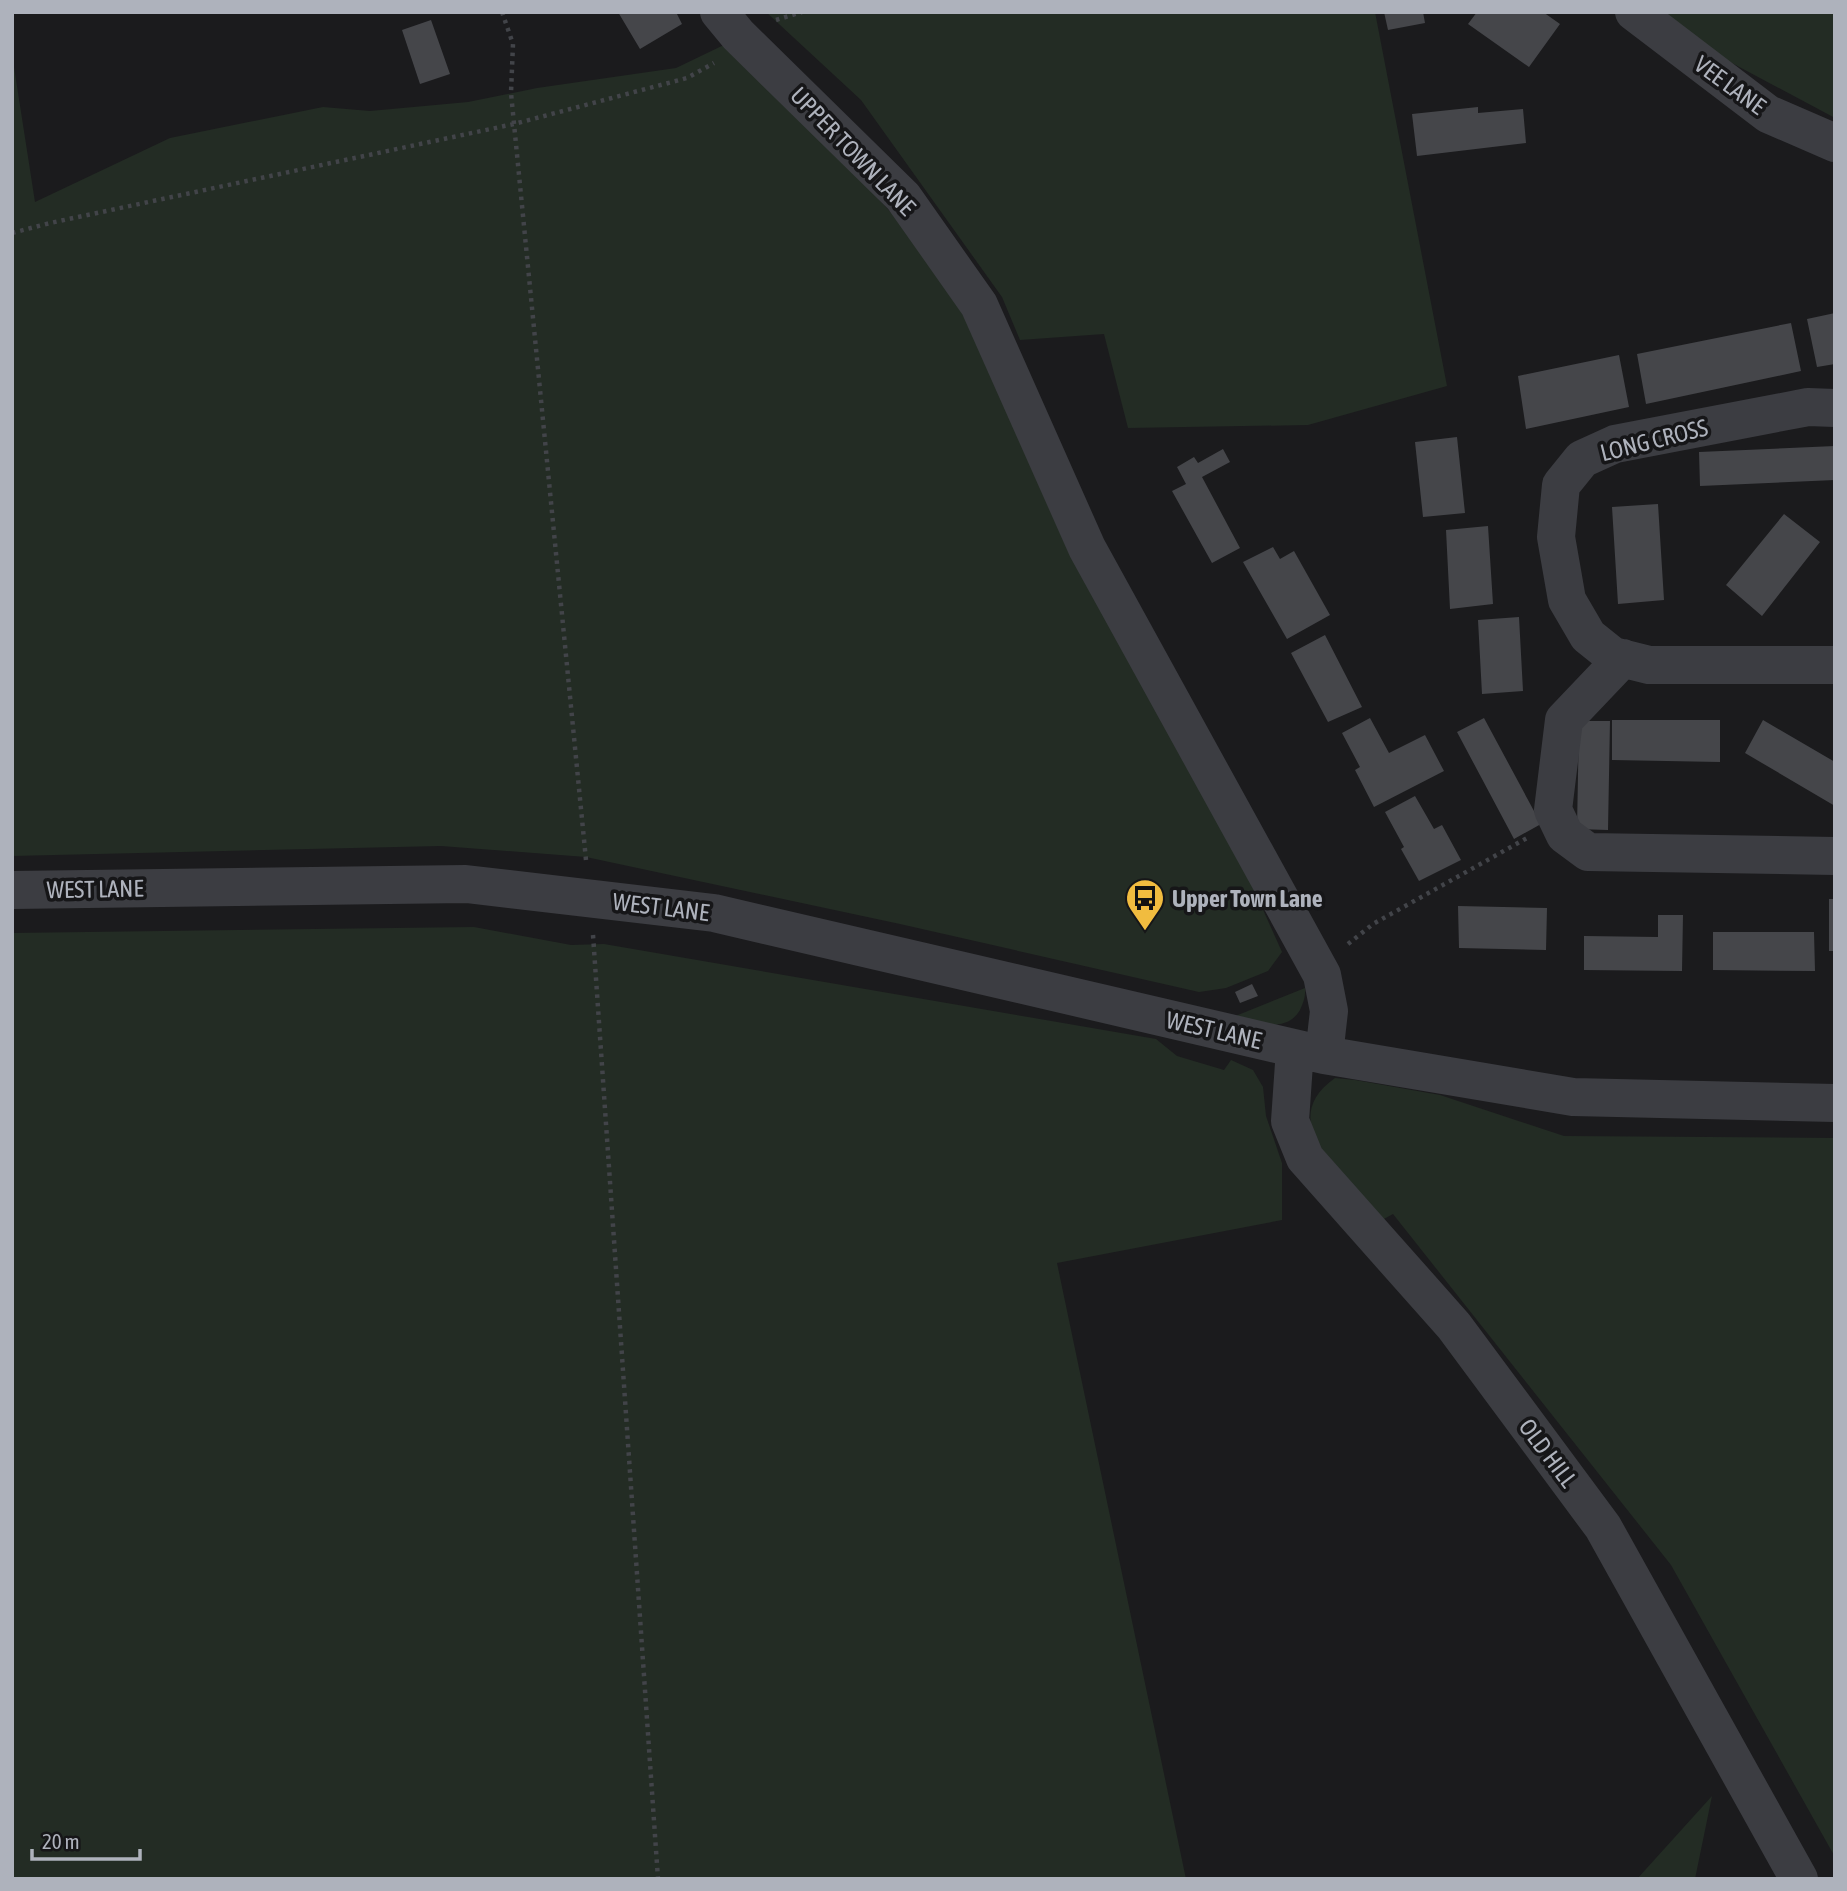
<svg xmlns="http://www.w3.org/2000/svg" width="1847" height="1891" font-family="'Asap Condensed',sans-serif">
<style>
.green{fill:#232c24}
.building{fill:#45464a}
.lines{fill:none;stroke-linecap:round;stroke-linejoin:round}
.path{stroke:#424449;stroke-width:4.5;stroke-dasharray:3.5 5;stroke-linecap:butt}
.minor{stroke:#3c3d42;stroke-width:38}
.labels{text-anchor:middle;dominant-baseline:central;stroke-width:7;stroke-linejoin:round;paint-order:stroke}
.street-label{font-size:24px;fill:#aeb2bc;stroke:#161618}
.poi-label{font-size:24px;font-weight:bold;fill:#aeb2bc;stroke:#161618;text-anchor:start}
</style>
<rect width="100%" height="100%" fill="#1b1b1d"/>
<path class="green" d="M766,12H1375L1447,386L1308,425L1128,428L1104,334L1020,340L1002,297L861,100Z
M1662,12H1835V118L1717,55Z
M728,43L828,145L897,219L955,299L1229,834L1282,952L1268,971L1226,988L1199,992L900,924L586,857L441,846L12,856V54L35,202L170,138L323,107L370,111L468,102L537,88L676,68Z
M474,927L571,945L604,944L1156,1039L1177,1056L1224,1070L1231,1060L1253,1070L1263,1087L1266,1116L1282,1163V1220L1057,1263L1186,1879H12V933Z
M1305,988C1306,996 1303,1003 1300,1010C1286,1034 1255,1023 1233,1017Z
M1335,1078L1355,1080L1440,1095L1564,1136L1835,1138V1857L1671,1565L1393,1214L1382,1220C1348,1184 1271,1122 1335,1078Z
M1712,1796L1695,1879H1637Z"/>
<path class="building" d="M618,12H676L682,24L640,49Z
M1384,12H1423L1425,23L1388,30Z
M1477,12H1543L1560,24L1529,67L1468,24Z
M431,20L450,74L420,84L402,30Z
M1478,107V113L1523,109L1526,143L1417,156L1412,114Z
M1835,313V364L1817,367L1807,319Z
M1791,323L1801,371L1646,404L1637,354Z
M1619,355L1629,407L1526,429L1518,376Z
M1457,437L1465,513L1423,517L1415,442Z
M1835,446V480L1700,486L1699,452Z
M1223,449L1230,462L1202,477L1240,548L1212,563L1172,491L1186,484L1177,467L1194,457L1198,463Z
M1658,504L1664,600L1618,604L1612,507Z
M1784,514L1820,542L1762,616L1726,585Z
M1488,526L1493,604L1450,609L1446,530Z
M1273,547L1280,559L1294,551L1330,615L1287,639L1243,562Z
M1519,617L1523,691L1482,694L1478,620Z
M1325,635L1362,707L1328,722L1291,653Z
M1370,718L1389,753L1425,735L1444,771L1374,807L1355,770L1360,767L1342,733Z
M1484,718L1541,824L1514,839L1457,732Z
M1612,720H1720V762L1612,760Z
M1763,720L1835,762V806L1745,753Z
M1579,721H1610L1608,830L1577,829Z
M1415,796L1434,829L1442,825L1461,860L1419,881L1401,849L1404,847L1385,812Z
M1829,899H1835V951H1829Z
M1458,906L1547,908L1546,950L1459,948Z
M1658,915H1683L1682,971L1584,970V936L1658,937Z
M1713,932H1814L1815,971L1713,970Z
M1252,984L1258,996L1240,1003L1235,992Z"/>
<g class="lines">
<path class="path" d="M502,12L513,44L511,93L586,860
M776,20L802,12
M12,233L50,223L514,124L687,78L714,63
M593,935L658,1879
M1348,944L1373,924L1527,838"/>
<path class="minor" d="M719,12L738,35L903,197L979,305L1087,548L1322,975L1329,1011L1324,1055
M1634,12L1768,114L1835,143
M1835,408L1808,407L1615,444L1582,459L1561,485L1556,537L1567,600L1588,636L1613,656L1649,665H1835
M1623,658L1564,720L1553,810L1565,835L1588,852L1835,856
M12,890L466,884L714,913L1324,1055L1573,1097L1835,1103
M1295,1049L1290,1121L1305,1158L1454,1326L1603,1527L1799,1879"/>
</g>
<defs>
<symbol id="bus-pin" viewBox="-11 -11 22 30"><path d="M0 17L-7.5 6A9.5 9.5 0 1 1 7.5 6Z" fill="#f1bc3f" stroke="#161618"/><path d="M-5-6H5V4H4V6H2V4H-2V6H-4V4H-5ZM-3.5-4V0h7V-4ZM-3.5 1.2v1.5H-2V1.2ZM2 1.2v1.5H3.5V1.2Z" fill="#111"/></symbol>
</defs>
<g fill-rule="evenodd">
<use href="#bus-pin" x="1123" y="876" width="44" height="60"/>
</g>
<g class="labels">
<g class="street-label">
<text transform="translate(1730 85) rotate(36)">VEE LANE</text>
<text transform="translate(853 151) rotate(46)">UPPER TOWN LANE</text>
<text transform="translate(1654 440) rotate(-14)">LONG CROSS</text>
<text transform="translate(95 889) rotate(-1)">WEST LANE</text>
<text transform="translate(661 907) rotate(7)">WEST LANE</text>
<text transform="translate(1214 1030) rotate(13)">WEST LANE</text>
<text transform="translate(1548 1453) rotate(53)">OLD HILL</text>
</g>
<g class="poi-label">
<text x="1172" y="898">Upper Town Lane</text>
</g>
</g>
<rect width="1847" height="1891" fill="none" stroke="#aeb2bc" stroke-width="28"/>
<path d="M32 1849v10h108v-10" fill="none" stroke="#aeb2bc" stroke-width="3.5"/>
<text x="42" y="1849" font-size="21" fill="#aeb2bc" stroke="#161618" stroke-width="5" paint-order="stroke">20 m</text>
</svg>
